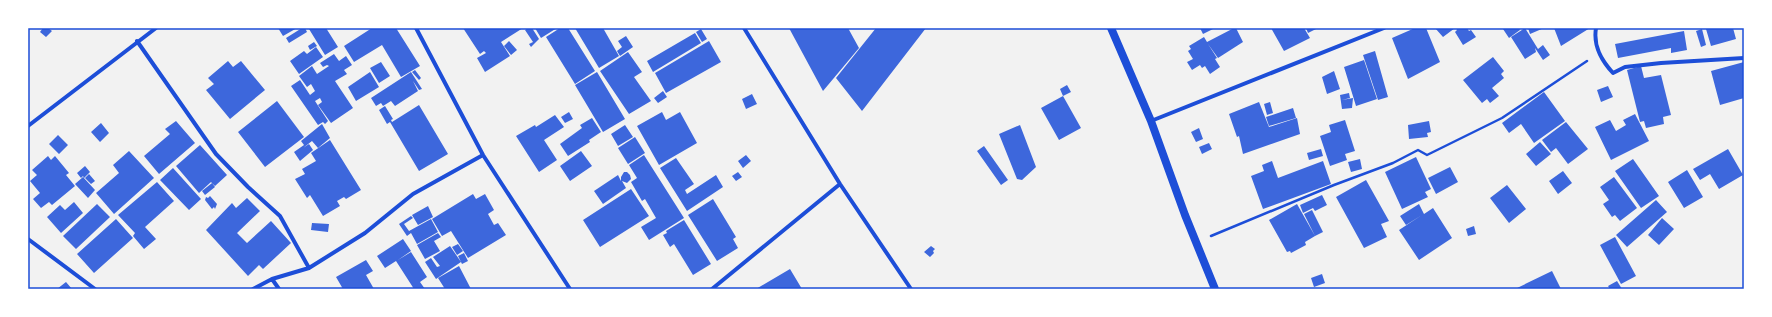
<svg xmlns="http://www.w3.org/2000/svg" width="1772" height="317" font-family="'Nunito Sans',sans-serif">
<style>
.building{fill:#3d67dc}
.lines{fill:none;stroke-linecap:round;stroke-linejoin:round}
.path{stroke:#1d4ed8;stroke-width:2.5}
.minor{stroke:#1d4ed8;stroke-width:4}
.secondary{stroke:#1d4ed8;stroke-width:8}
.neatline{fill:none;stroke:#1d4ed8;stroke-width:1.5}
</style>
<rect width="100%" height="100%" fill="#f2f2f2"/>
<path class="building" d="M43,28H48L52,31L46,37L40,32Z
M278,28H297L283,36Z
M302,28H305L307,32L289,43L286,38Z
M311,28H326L338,47L325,55L309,29Z
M372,28H396L420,66L401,77L382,45L354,62L344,46Z
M463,28H523L501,42L510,56L485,72L477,58L486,53L484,51L480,54Z
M528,28H532L539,39L531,47L529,44L533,42L525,30Z
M535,28H557L541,38Z
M560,28H568L595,71L575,84L546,37Z
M575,28H603L619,56L599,68Z
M789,28H848L859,48L823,91Z
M876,28H926L862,111L836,78Z
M1200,28H1215L1203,34Z
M1234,28H1236L1243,42L1218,58L1208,44L1217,58L1215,59L1220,67L1210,74L1205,66L1202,68L1200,65L1192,70L1187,62L1193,59L1188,51L1191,49L1189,46L1204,37L1207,42Z
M1271,28H1304L1310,38L1284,51Z
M1306,28H1318L1308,33Z
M1415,28H1426L1440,62L1408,79L1392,38Z
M1435,28H1455L1443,37Z
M1456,28H1467L1469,31L1471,30L1476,37L1463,45L1455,32L1457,30Z
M1519,28L1520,30L1509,38L1503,29Z
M1525,28L1538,49L1543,45L1550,55L1543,60L1535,48L1536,52L1525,59L1511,37Z
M1528,28H1544L1530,34Z
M1554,28H1590L1561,46Z
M1710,28H1733L1736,39L1711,46L1706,29Z
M701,29L707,39L702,42L696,32Z
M1702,29L1706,45L1701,47L1696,31Z
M1684,31L1687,50L1671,53V48L1618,58L1615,44Z
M695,33L701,43L653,72L647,61Z
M626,36L633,47L620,56L617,51L622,47L618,41Z
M509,41L517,50L511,55L504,46Z
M709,41L721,62L666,93L655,73Z
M314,42L317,46L310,50L308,46Z
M316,47L323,57L299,74L290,61L304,51L307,54Z
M1375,51L1388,97L1378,100L1363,55Z
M628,52L642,72L634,77L651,101L629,114L600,71Z
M334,54L339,61L346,56L352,65L344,70L347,74L335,81L353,108L331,123L318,105L322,102L320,98L315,101L328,121L325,124L323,122L318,125L291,86L300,80L310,95L315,91L311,84L307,87L299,76L312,66L317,74L329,66L327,65L323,67L320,63Z
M1493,57L1504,71L1501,74L1504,78L1492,88L1499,96L1490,103L1487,99L1482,103L1463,80Z
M1364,60L1377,99L1356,106L1344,67Z
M228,61L233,67L241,61L265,90L230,119L206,90L214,84L208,78Z
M381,62L390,76L379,83L370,68Z
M1744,62V98L1720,105L1711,71Z
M1641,66L1644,78L1661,75L1671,115L1663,117L1664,124L1646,128L1644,121L1640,122L1627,70Z
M415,70L421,78L419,80L412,72Z
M1334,71L1340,89L1327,94L1322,77Z
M370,72L379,87L356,101L348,87Z
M411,72L422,89L419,90L413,81L418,91L395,106L391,101L383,106L381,103L376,106L371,98Z
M597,72L625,119L603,132L575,85Z
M1067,85L1071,92L1063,96L1060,89Z
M1608,86L1613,97L1601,102L1597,90Z
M663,91L667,97L658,103L654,98Z
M1544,92L1565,121L1534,143L1521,124L1509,133L1502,123Z
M1349,93L1350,98L1342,100L1353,98L1352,108L1342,109L1340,95Z
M752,94L757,104L746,109L742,99Z
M1063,96L1081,128L1059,140L1041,108Z
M277,101L304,137L265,167L238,132Z
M1259,102L1269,127L1297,118L1300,134L1243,154L1239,136L1237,137L1229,114Z
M1270,102L1273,113L1267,115L1264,104Z
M419,105L448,154L419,171L390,122L387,124L379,110L385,106L393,119L391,120L392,122Z
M1293,108L1296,118L1269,126L1266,117Z
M569,112L573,119L565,123L561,117Z
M662,112L666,120L680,112L697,143L659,165L637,126Z
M1635,114L1649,141L1611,160L1595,127L1610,120L1616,131L1626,125L1623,120Z
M555,115L564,127L544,140L557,160L539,172L516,136L535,125L536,127Z
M592,118L601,132L589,140L590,142L568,156L560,144L582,128L580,125Z
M1345,120L1355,151L1345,154L1347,160L1330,166L1320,136L1331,132L1329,125Z
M176,121L195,143L159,174L144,156L170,134L165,129Z
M1429,121L1431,132L1427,133L1428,137L1409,139L1408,125Z
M1566,122L1588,149L1568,164L1556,148L1551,152L1542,140Z
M101,123L109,133L100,142L91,132Z
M322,124L330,138L318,148L312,141L303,148L309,144L313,150L300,161L294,152L304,145L301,141Z
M625,125L633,137L618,146L611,134Z
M1020,125L1036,167L1022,180L1017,179L999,134Z
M1199,128L1203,139L1196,142L1191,132Z
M58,135L68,145L59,154L49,144Z
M635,137L645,153L628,164L618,148Z
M330,140L361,190L346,199L344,197L337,201L340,206L323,216L310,195L307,198L295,179L305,174L302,169L316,161L311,153Z
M1540,142L1551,154L1536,166L1526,154Z
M1209,143L1212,149L1202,154L1199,147Z
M200,145L227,175L215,186L210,181L211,182L199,193L176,166Z
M984,146L1008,180L1001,185L977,151Z
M1321,149L1323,156L1309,160L1307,153Z
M1728,149L1743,175L1719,189L1710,174L1700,180L1693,169Z
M129,151L154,178L114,214L96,193L119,173L113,165Z
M581,151L592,166L570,181L560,166Z
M644,155L684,218L649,240L641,227L656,218L645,199L642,201L631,182L637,178L629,165Z
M746,155L751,161L743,168L738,161Z
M48,156L51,160L55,156L69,173L66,175L75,186L52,205L49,202L41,208L33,199L40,193L30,181L37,175L32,170Z
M1416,157L1431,189L1425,192L1428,197L1402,209L1385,172Z
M676,158L694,184L685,190L687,194L716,175L723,187L687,211L660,168Z
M1360,159L1362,169L1351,172L1348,162Z
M1633,159L1659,196L1641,208L1615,171Z
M1272,161L1278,178L1323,161L1331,184L1263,209L1251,176L1264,171L1262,165Z
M85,166L90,172L84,178L83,176L81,178L77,173Z
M1450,167L1458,182L1436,194L1428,178Z
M173,168L201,199L189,210L160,180Z
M1687,170L1703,197L1684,208L1668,182Z
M1563,171L1572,183L1558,194L1549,181Z
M624,172H627L630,175L631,179L627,183L622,181L626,188L603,204L594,191L618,175L621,181V177Z
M738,172L742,177L736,181L732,176Z
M89,174L95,181L91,184L85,178Z
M83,177L95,190L88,198L75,184Z
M1614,177L1637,208L1620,221L1615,215L1612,217L1603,204L1609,200L1600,187Z
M1366,180L1389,221L1381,224L1387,237L1364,248L1336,197Z
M157,182L174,201L145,227L156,239L144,249L133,236L135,233L118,215Z
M212,183L215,187L205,195L202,191Z
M1507,185L1526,209L1509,223L1490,198Z
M631,189L649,216L600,247L583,220Z
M473,194L476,199L485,194L494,210L488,214L494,225L498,223L506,235L468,258L451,231L442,236L432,219Z
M1322,195L1327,205L1315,211L1313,208L1303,213L1300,205Z
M210,196L217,204L215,209L214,207L212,209L205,200L206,197L208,198Z
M247,198L260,211L237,233L247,243L271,221L291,243L263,269L259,265L248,276L206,230L232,203L236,208Z
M713,199L736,237L733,239L738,248L717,261L688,215Z
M1656,200L1667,212L1627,247L1616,235Z
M74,202L83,213L61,233L47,217L60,205L65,210Z
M97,204L110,217L76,249L63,236Z
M1297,204L1315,236L1305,242L1306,245L1291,253L1290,251L1287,252L1269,220Z
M1419,204L1424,214L1433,208L1452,238L1419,260L1399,230L1422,215L1406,225L1400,216Z
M428,206L433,217L418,225L412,215Z
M1312,210L1323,232L1315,236L1304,214Z
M411,216L413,218L404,224L409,231L431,219L438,232L417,244L411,233L407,236L399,224Z
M1662,218L1674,229L1659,245L1648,235Z
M116,219L133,238L94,273L77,254Z
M684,220L711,264L693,275L674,244L670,247L663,235L667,233L666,231Z
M312,223L329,224L328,232L311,230Z
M1474,226L1476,234L1468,236L1466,229Z
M438,233L441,237L434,241L440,251L425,259L417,245Z
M1615,237L1636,276L1621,284L1600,245Z
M403,239L411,251L398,260L411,252L427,277L420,282L425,289H414L396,261L385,268L377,256Z
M458,244L463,251L457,255L452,247Z
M450,246L461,262L436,279L425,262L431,258L437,267L440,266L433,257Z
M931,246L935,249L933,251L934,253L930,257L924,252Z
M464,253L468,261L462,264L458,256Z
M366,260L373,271L366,275L374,289H343L336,277Z
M459,266L471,289H445L438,278Z
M790,269L802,289H756Z
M1552,271L1561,289H1515Z
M1322,274L1325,283L1314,287L1311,278Z
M1617,281L1622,289H1610L1608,286Z
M66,282L72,289H57Z"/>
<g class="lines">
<path class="path" d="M1211,236L1334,185L1393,163L1418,150L1427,155L1502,118L1587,61"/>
<path class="minor" d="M416,28L483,155L570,289
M744,28L840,184L911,289
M1596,28C1593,46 1601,60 1613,73L1625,67L1661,63L1744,58
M137,41L216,154L248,187L280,216L309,268
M1151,121L1384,28
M28,126L156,28
M28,239L95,289
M272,279L279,289
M253,289L272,279L309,268L365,233L413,194L483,155
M712,289L840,184"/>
<path class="secondary" d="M1111,28L1151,121L1185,215L1215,289"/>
</g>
<rect width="1772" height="317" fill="none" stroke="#ffffff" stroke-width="58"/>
<rect x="29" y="29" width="1714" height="259" class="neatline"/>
</svg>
